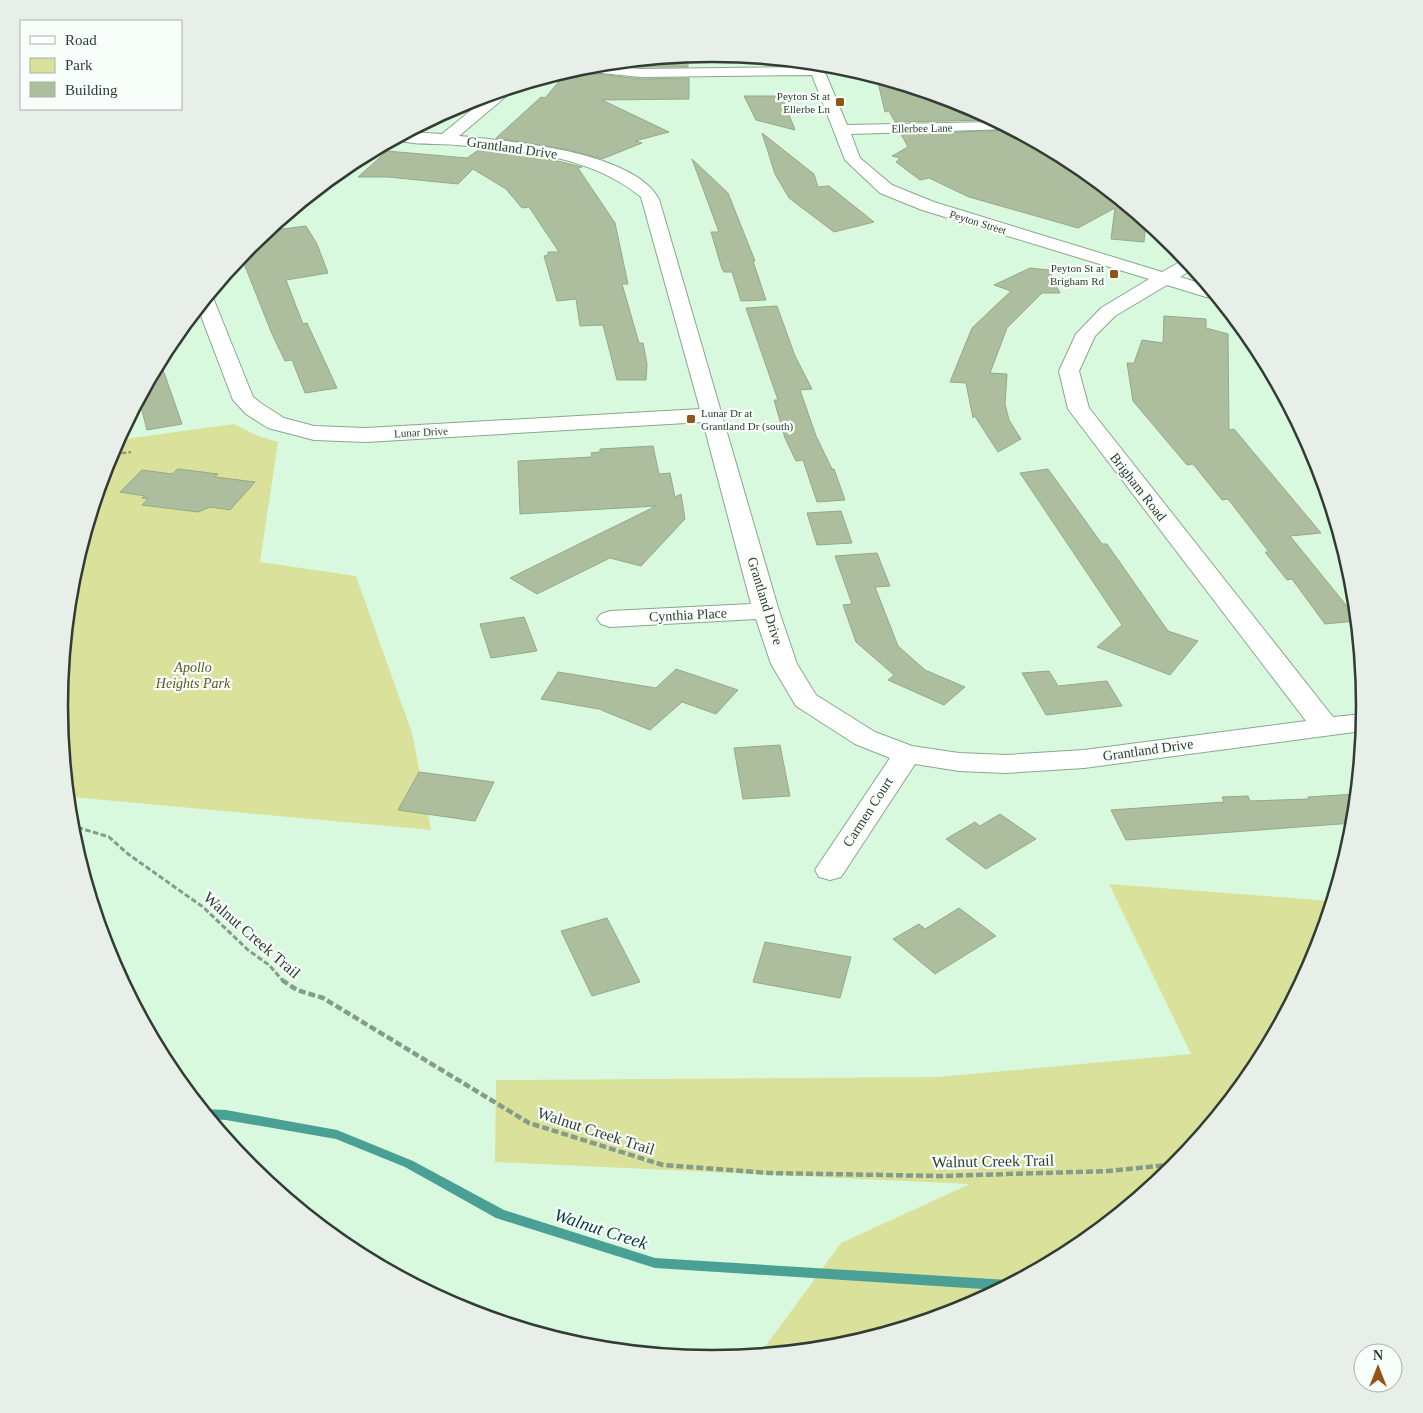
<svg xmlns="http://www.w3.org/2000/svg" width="1423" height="1413" font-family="Georgia,serif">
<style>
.green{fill:#dae19a}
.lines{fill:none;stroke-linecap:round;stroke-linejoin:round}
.stream{fill:#4aa094;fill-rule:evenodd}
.building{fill:#adbe9e;stroke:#97a888}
.minor-casing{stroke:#89a78d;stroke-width:2}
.path-far2{stroke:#869c8a;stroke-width:2.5;stroke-dasharray:4.5 2;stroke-linecap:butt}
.path-far1{stroke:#869c8a;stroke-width:3;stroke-dasharray:5.5 2.5;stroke-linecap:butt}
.path{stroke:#869c8a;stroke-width:4.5;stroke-dasharray:7 3;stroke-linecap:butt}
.minor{fill:#fff;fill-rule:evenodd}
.poi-dot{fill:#92541a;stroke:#f8fef9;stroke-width:2}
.labels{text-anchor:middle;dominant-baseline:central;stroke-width:4.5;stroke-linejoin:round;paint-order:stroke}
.far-poi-label{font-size:11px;fill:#313d33;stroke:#f8fef9;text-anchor:end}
.far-street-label{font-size:11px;fill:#313d33;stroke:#f8fef9}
.street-label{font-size:14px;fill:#313d33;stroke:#f8fef9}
.park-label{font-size:14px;font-style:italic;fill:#585c1f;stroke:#f8fef9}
.near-street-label{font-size:16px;fill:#313d33;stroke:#f8fef9}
.near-water-label{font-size:18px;font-style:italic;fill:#063e39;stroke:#f8fef9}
.rim{fill:none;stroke:#313d33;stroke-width:2.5}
</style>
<rect width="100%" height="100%" fill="#d9f9de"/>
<path class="green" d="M234,424L258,436L278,442L260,562L356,576L412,733L431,830L72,797L66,782L59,706L71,579L109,456L117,440Z
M1109,884L1331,901L1314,957L1254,1069L1173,1168L1074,1249L961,1310L839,1347L759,1355L841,1243L970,1184L495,1162L496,1080L938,1077L1191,1054Z"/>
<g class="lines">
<path class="stream" d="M205,1109L226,1110L337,1130L413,1161L504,1210L655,1258L1008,1280L1013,1282L998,1290L655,1268L496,1218L405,1167L336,1139L226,1120L209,1119L203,1110Z"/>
</g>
<path class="building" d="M688,56V67H641L607,64Z
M570,71L641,79L689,78V99L602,100L669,132L635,141L642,143L602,159L569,150L496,138L541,97L545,98L567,72Z
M877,78L962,104L993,120L895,122L889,111L885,112Z
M744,96H782L795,130L756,120Z
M1011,130L1074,164L1146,223L1144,242L1111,239L1115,208L1078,228L969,197L929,178L920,180L896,162L900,158L892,156L908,147L901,134Z
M762,133L814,174L818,187L829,186L874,222L834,232L789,198L775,174Z
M480,149L529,154L582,167L578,168L615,223L628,284H622L639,343H643L647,364L646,380H617L603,325L580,326L576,299L557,301L544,256L548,255V252H559L529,207L522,208L506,189L473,169L458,184L388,177H358L387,151L467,158Z
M692,159L728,193L755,261H753L766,300L741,301L732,272H724L722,269L711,232H719Z
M306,226L317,244L328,273L286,280L303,324L307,323L337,388L305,393L292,360L285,361L272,334L241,256L267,231Z
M1030,268L1049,270L1060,293H1042L1007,328L990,373L1007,374L1005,404L1009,420L1021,439L998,452L974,415L973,418L966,383L950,382L972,328L1011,291L994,285Z
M777,306L795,356L812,389L800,390L816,436L832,469H834L845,500L817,502L803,460L796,461L785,438L774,400H778L746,308Z
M1164,316L1206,319V328L1228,334L1229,430L1234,429L1321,533L1290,536L1355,616L1356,621L1325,624L1292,579L1287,580L1265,552H1269L1228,499L1222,500L1193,464L1187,465L1133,401L1127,363H1134L1142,340L1163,343Z
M160,361L182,424L147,430L139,399Z
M653,446L659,474L670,473L675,497L681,494L685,519L641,566L610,558L537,594L510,578L656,506L520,514L518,461L592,457L591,453L600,452V449Z
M178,469L218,474L215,477L255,482L230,510L210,507L198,512L142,505L148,499L142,498L145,496L120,492L142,470L172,474Z
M1048,469L1102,544H1107L1168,631L1198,641L1170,675L1097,647L1122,625L1020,473Z
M841,511L852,543L817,545L807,513Z
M877,553L890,586L875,587L898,646L925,670L965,687L944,705L888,680L894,675L856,642L843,605L852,604L835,556Z
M524,617L537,651L491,658L480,624Z
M676,669L738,690L716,714L682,702L650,730L599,709L541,699L558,672L656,688Z
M1049,671L1058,686L1107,681L1122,706L1046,715L1022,673Z
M780,745L790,796L743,799L734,748Z
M419,772L494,782L475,821L398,810Z
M1356,794L1353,823L1126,840L1111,810L1224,802L1222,797L1248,796L1250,801L1309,799L1308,797Z
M1000,814L1036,839L986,869L946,839L975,822L980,826Z
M959,908L996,936L935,974L893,939L919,924L925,929Z
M607,918L640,982L592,996L561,931Z
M765,942L851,957L840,998L753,982Z"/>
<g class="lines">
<defs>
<path id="minor" d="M808,63L822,65L847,125L995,122L1009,129L851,134L860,158L892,185L934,202L1162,272L1185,259L1193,269L1180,277L1206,285L1216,298L1206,297L1167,285L1115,316L1095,336L1079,371L1089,408L1333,717L1364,714L1362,731L1084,768L1006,773L959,771L915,764L841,877L830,880L819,877L815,870L890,758L855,744L796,706L771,664L756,619L610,627L601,624L597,619L601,614L610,611L751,604L703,422L366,442L314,440L268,428L246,414L233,400L198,308L209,295L214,300L253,397L262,404L284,418L314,426L366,428L700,409L641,197C590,155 520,150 456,145C438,143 413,146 396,139L409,132L442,134L490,95L511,88L510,93L459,136C510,141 633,151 659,199L779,611L797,664L816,695L875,732L912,746L959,753L1006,755L1084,750L1306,721L1068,409L1059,371L1076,334L1101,308L1149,279L922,210L880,193L845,160L812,75L641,77L572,70L596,65L641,69L809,67Z"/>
</defs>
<use href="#minor" class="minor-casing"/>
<path class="path-far2" d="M109,455L131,452"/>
<path class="path-far1" d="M70,825L109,837L128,854L203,907L248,950L269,965L284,982"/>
<path class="path" d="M282,980L297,990L323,998L529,1123L663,1165L768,1173L942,1176L1109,1171L1176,1164"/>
<use href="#minor" class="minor"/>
</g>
<g class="poi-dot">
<rect x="835" y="97" width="10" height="10" rx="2.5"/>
<rect x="1109" y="269" width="10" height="10" rx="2.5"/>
<rect x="686" y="414" width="10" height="10" rx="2.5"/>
</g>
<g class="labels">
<g class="far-poi-label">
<text x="830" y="96">Peyton St at<tspan x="830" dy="13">Ellerbe Ln</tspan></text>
<text x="1104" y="268">Peyton St at<tspan x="1104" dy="13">Brigham Rd</tspan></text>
<text x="701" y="413" text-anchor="start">Lunar Dr at<tspan x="701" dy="13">Grantland Dr (south)</tspan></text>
</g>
<g class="far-street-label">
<text transform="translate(922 128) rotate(-1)">Ellerbee Lane</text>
<text transform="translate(978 222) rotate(17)">Peyton Street</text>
<text transform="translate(421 432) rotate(-3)">Lunar Drive</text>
</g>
<g class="street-label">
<text transform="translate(512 148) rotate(8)">Grantland Drive</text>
<text transform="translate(1138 487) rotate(52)">Brigham Road</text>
<text transform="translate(765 601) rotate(73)">Grantland Drive</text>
<text transform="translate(688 615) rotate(-3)">Cynthia Place</text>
<text transform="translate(1148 750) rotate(-8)">Grantland Drive</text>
<text transform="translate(868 812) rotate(-57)">Carmen Court</text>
</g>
<g class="park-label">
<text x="193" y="667">Apollo<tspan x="193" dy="16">Heights Park</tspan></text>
</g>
<g class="near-street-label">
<text transform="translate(252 935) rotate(41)">Walnut Creek Trail</text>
<text transform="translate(596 1131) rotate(18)">Walnut Creek Trail</text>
<text transform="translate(993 1161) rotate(-1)">Walnut Creek Trail</text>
</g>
<g class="near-water-label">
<text transform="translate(601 1229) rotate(18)">Walnut Creek</text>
</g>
</g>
<path d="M0 0H1423V1413H0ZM68 706a644 644 0 1 1 1288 0a644 644 0 1 1-1288 0Z" fill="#e8efe9" fill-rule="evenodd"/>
<path class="rim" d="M68 706a644 644 0 1 1 1288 0a644 644 0 1 1-1288 0Z"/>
<rect x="20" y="20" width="162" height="90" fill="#f8fef9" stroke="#a8b1aa"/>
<rect x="30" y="36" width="25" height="8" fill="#ffffff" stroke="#a8b1aa"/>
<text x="65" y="45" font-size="15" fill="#313d33">Road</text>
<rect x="30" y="58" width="25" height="15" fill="#dae19a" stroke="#a8b1aa"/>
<text x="65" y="70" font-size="15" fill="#313d33">Park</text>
<rect x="30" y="82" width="25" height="15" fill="#adbe9e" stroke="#a8b1aa"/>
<text x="65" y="95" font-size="15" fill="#313d33">Building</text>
<g transform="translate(1378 1368)"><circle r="24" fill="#f8fef9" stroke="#a8b1aa"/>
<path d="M0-4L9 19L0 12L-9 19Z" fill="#92541a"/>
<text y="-8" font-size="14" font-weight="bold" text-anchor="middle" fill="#313d33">N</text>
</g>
</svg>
